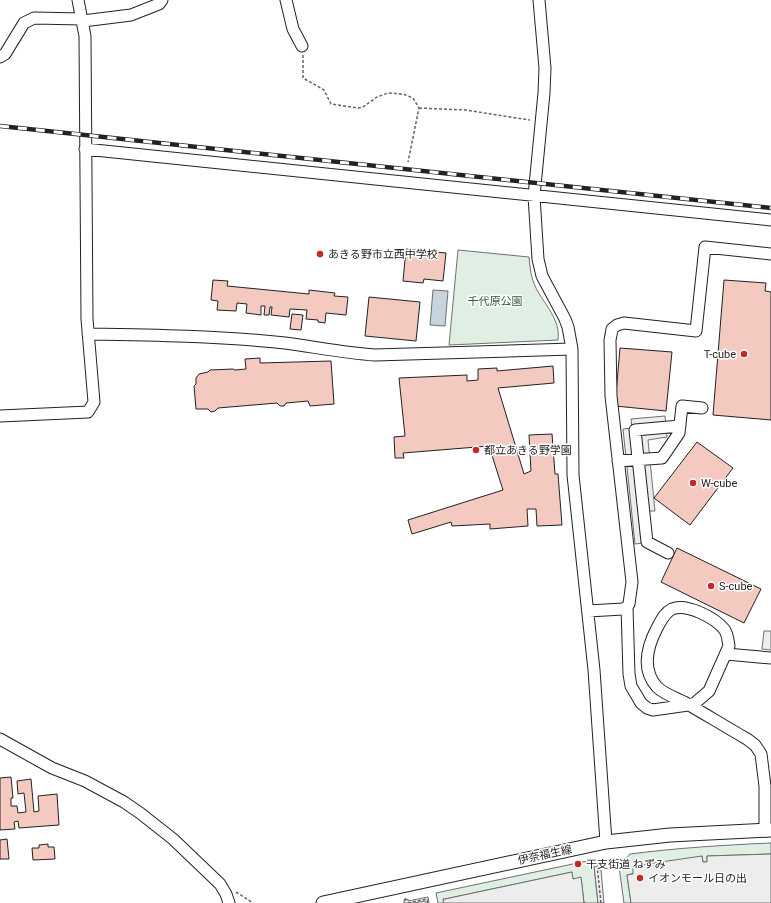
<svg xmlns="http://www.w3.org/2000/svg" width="771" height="903" font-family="Roboto,'Noto Sans JP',sans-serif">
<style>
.green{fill:#e0efe3;stroke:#6f6f6f}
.parking{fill:#ededed;stroke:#6f6f6f}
.water{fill:#c7d3dd;stroke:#6f6f6f}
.building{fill:#f3c9c0;stroke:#222}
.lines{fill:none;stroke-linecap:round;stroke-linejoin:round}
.minor-casing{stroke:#222;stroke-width:13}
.major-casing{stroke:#222;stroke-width:15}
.path{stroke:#646464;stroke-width:1.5;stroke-dasharray:3 2;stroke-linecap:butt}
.minor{stroke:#fff;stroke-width:11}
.major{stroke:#fff;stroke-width:13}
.rail-casing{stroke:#222;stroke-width:4.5}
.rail{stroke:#fff;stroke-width:3;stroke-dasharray:9;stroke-linecap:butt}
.poi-dot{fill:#c62828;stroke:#fff;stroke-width:1.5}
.labels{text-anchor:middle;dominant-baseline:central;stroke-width:3;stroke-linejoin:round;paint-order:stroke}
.poi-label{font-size:11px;fill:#222;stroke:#fff;text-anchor:start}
.park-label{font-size:11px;fill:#2f5e38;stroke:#fff}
.street-label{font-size:11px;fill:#222;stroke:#fff}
</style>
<rect width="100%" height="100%" fill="#fff"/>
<path class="green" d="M458,250L529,257C530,268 531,278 536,288C544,304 561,320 558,340L449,345Z
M771,843V854L707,856V862H703L702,856L627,875L631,903H624L619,867L630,854C677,848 724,845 771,843Z
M587,861L594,866L598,903H584L581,878L573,879L572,872L445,899H443L444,903H438L436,893Z"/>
<path class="parking" d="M665,416L667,437L648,440L655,511H649L652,542L635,544L623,429L632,428L631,419Z
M764,631H771V650L762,649Z
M771,854V903H631L627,875L633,874V866L702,856L703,862H707V856Z
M594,866L601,870L604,903H598Z
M572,872L573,879L581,877L584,903H444L443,899H445Z
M428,897L429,903H426L425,901L415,903H404V900L408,899V901Z"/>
<path class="water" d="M433,290L448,291L445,326L430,325Z"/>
<path class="building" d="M406,249L446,253L443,281L424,279L423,283L403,281Z
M213,280L228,281L227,286L309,294V290L335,293L334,296L348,297L346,315L326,313L325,323L318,322V320L306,319L307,310L290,309L289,317L271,315L272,307H270L269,315H264L265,306H261V315L246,313L247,304L237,303L236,311L217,310L218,301L211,300Z
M724,280L766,283L765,291L771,292V420L713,415Z
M369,297L420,302L416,341L365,336Z
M292,314L303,315L301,330L290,329Z
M620,348L672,352L666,411L615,406Z
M260,358V363L331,361L334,404L310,406L308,401L286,403L284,406H280L277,403L218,408L215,411L211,412L208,409H196L194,386L196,384V378L199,374L208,372L210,370L233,369L235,370L246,369L245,359Z
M553,366L554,383L498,388L524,474L531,471L529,435L552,434L555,474H558L562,525L537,526L536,509H527L528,526L490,529V524L452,526L451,522L412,534L408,520L503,490L489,446L403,453L404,458H395L394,437L405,436L399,378L467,375V381L478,380V369L497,368V371Z
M697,442L733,468L690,525L654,498Z
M677,548L761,589L744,623L661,582Z
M11,777L13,798H11V806H17L18,813L26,812L24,793L18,794L17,781L31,779L34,812L39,811L38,796L57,794L59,825L19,828L18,821L14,822L15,829L0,830V778Z
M7,839L9,859H0V840Z
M48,844V847H54L55,859L33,860L32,848H39V845Z"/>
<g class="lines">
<defs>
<path id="minor" d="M286,0L293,29L302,46
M539,0L545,68L544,93L534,196L538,259L542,276L565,319L568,327L572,349L573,475L594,670L606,842
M83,21L131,15L159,4L162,0
M0,57L5,54L24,23L34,18L82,19
M85,149L771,220
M88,334C154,335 219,336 285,343C315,347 345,353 375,355L572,349
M0,416L88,412L94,402L87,319L85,36L78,0
M618,461L662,458L679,433L682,406L702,408
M668,553L647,542L635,430L680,426
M627,607L629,674L631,686L641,703L647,708L653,710L688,705L695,703L709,691L729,646C728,641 728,634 724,629C715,618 687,603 672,609C664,613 661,621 657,628C647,647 641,669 657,687C664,694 676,698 684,702C705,714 726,727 747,739L755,745L761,754L765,786V830
M588,611L623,609L627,607L629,604L632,582L611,396L610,340L611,335L612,329L617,325L624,323L696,331L705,247L771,254
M726,654L771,658
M0,739L52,768L85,781L124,802L140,813L173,839L220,884L226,894L229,903"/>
<path id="major" d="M323,903L606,842L670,835L771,830"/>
</defs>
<use href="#minor" class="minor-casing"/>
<use href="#major" class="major-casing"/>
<path class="path" d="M303,55V78L324,90L331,104L358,108L363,107L377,97L388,93L403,94L413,98L419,108L408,162
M419,108L465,110L530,120
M236,892L253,903
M405,898L406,903
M408,903L427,899L428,903
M601,903L597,865L618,861"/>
<use href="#minor" class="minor"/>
<use href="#major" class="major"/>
<defs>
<path id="rail" d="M0,126L771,208"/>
</defs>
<use href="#rail" class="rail-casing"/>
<use href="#rail" class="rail"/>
</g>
<g class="poi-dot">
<circle cx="320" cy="254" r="4"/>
<circle cx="744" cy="354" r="4"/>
<circle cx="476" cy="450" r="4"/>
<circle cx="693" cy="483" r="4"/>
<circle cx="711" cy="586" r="4"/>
<circle cx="578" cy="864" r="4"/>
<circle cx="640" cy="878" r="4"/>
</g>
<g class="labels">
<g class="poi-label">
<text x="328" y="254">あきる野市立西中学校</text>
<text x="736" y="354" text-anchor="end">T-cube</text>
<text x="484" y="450">都立あきる野学園</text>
<text x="701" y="483">W-cube</text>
<text x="719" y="586">S-cube</text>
<text x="586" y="864">干支街道 ねずみ</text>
<text x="648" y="878">イオンモール日の出</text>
</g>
<g class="park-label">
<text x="495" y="301">千代原公園</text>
</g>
<g class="street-label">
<text transform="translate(545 855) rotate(-12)">伊奈福生線</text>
</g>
</g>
</svg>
